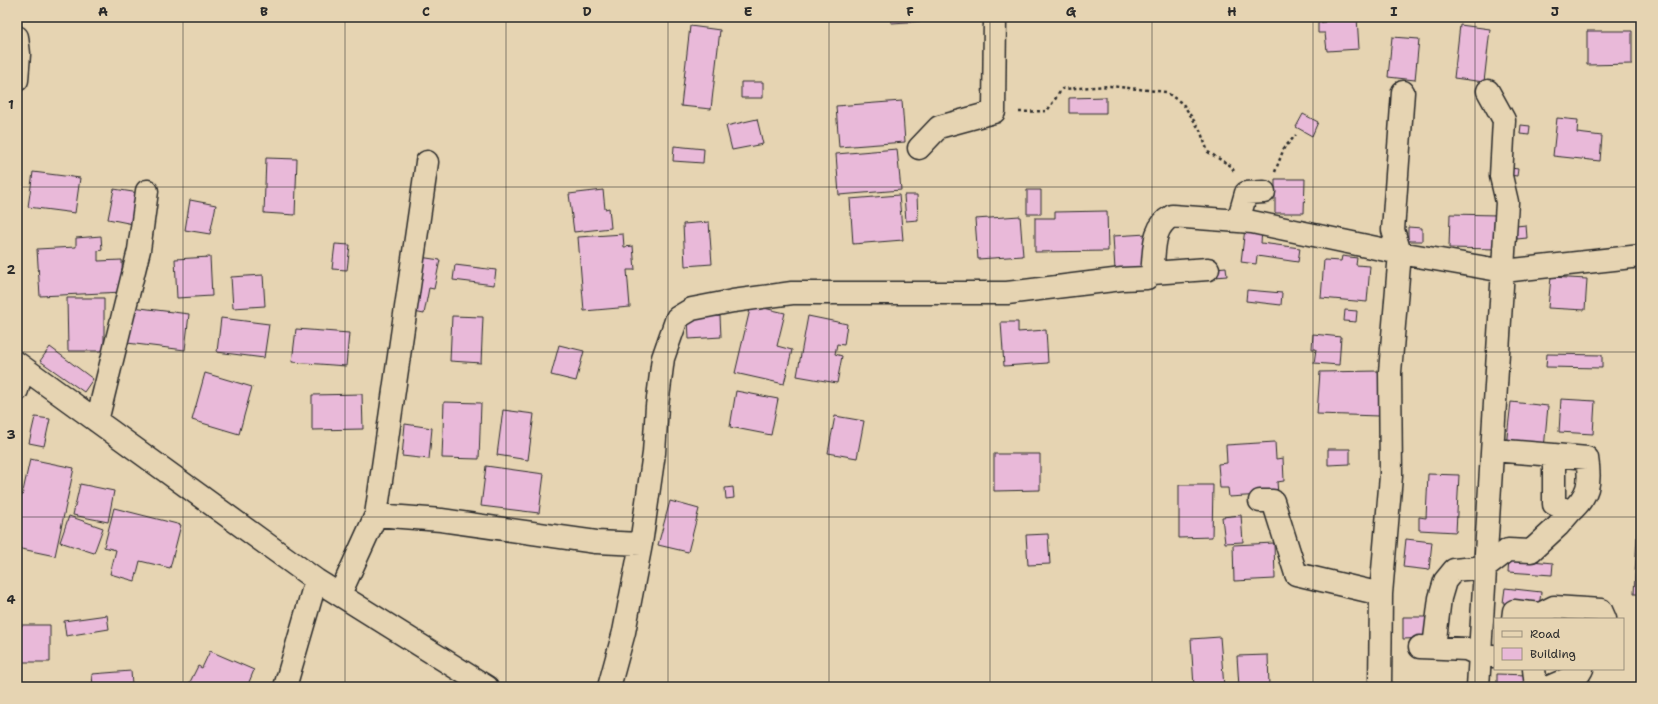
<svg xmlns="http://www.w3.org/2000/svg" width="1658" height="704" font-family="'Shantell Sans',sans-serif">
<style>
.building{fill:#e9b9d9;stroke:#2b2b2b}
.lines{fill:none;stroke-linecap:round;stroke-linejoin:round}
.street-casing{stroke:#2b2b2b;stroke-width:25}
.path{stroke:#2b2b2b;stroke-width:2.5;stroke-dasharray:3 3;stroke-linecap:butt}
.street{stroke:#e6d4b2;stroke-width:22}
.grid{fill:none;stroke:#2b2b2b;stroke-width:1;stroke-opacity:0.55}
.neatline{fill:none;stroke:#2b2b2b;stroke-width:1.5}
.grid-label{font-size:13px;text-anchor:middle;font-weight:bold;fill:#2b2b2b}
</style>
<rect width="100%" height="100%" fill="#e6d4b2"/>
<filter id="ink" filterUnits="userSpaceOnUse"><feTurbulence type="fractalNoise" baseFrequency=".025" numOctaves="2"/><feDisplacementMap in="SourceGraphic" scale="8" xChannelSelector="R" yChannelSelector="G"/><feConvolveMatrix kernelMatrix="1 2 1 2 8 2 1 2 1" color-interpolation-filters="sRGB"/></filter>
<g filter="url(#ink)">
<path class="building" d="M891,17H942V20L891,23Z
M1324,17H1357L1359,49L1327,51L1325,33H1318V23L1325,22Z
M1460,25L1490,29L1484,82L1454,78Z
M690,26L720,30L711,109L681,106Z
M1587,31H1632V64L1587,65Z
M1392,37L1419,39L1415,80L1388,77Z
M741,82H763V98H741Z
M1106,97V113H1069V98Z
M902,101L905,142L839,147L836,106Z
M1303,114L1318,122L1312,136L1296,127Z
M1557,118L1578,120L1577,133L1602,136L1600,161L1553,156Z
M757,119L763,144L732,150L726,126Z
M1521,125L1530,126L1529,135L1520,134Z
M674,146L704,149L703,163L673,161Z
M897,149L901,190L839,195L836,154Z
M266,158L297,159L295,215L264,213Z
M1511,168L1518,169L1517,176L1509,175Z
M33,172L80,178L75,213L28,207Z
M1275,179H1305L1304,213H1275Z
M114,189L139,193L133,224L108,219Z
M603,190L605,209L609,208L611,228L574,232L569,194Z
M1027,190H1041V214H1027Z
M899,195L903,240L853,244L850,199Z
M904,195H917L918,220L906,221Z
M190,200L216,205L210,234L185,230Z
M1107,211L1108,251L1035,252V218H1055V212Z
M1450,214L1497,215L1496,249L1449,248Z
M1020,216L1023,256L978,259L975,219Z
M709,222L712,264L685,266L683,224Z
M1526,225L1527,238L1517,239L1516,226Z
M1408,227L1422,228V241H1408Z
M1245,228L1262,230L1261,243L1300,248L1298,262L1257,256L1256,264L1241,262Z
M623,234L624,247L633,246L635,270H627L630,307L584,311L578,237Z
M1147,234L1149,268L1115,270L1113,236Z
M101,236L102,250L98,251V261L122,260L123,292L40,296L37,249L76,247V238Z
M335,244L350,245L347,270L332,269Z
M1342,256L1357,258L1356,265L1370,266L1367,302L1321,298L1324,260L1341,261Z
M210,257L212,296L177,298L175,259Z
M420,257L440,260L434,289L429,288L424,314L409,311Z
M455,265L496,270L494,285L453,280Z
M1226,267L1227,276L1215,277V268Z
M263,275L265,306L233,308L231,277Z
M1551,277L1587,279L1585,310L1548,308Z
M1247,290L1282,293L1281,305L1246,301Z
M67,298H104V351H68Z
M751,305L785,313L777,346L792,350L784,384L735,373Z
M132,307L189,314L185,350L127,343Z
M1345,310L1357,311L1356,322L1344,321Z
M452,316L483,317L481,363L450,361Z
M720,316L721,337L689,339L688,318Z
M808,316L847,324L844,345L837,344L835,354L842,356L837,383L797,376Z
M221,318L269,324L264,358L217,352Z
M1001,322H1018V332L1046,330L1048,363L1004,366Z
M296,329L349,333L346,366L292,362Z
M1313,334L1341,337L1339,365L1314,363L1316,349H1312Z
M559,345L584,351L576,381L551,375Z
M50,347L93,379L84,392L40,361Z
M1547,354L1602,355V368L1546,367Z
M1379,371V416L1317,414L1320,372Z
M205,373L252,387L239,434L192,420Z
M736,391L778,399L771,435L730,427Z
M362,394L363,429L312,430V395Z
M1561,399L1595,401L1593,434L1559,432Z
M444,402L481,403L479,459L442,458Z
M1511,402L1548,406L1544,449L1506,446Z
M503,410L534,414L528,460L497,455Z
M835,416L864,421L857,458L828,453Z
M35,417L50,419L44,446L29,443Z
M405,424L432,428L429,459L402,456Z
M1275,442L1276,459L1283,458L1284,481L1277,482L1278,494L1229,497L1228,488H1220L1218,464L1227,463L1226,445Z
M1328,449H1350V464L1328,465Z
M994,454H1040V490L994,491Z
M30,459L74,468L55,556L17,548V495L22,496Z
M486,466L544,474L539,513L481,506Z
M1428,474L1459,475L1456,532L1419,530V517L1426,518Z
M80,484L114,491L108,522L73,515Z
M1179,485H1213L1212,537L1179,538Z
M733,487L734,498L726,499L725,488Z
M670,501L699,509L688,552L658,545Z
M114,508L181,525L170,568L140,561L135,581L110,574L116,550L104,547Z
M1241,515L1243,542L1225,543L1222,517Z
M69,516L103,528L94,553L60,542Z
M1638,516H1641V594H1634Z
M1048,534L1050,564L1028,565L1026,535Z
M1406,539L1432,542L1429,570L1403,567Z
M1274,543L1275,579L1234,581L1233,545Z
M1509,559L1553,563L1552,575L1508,572Z
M1505,588L1541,592L1539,607L1503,603Z
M107,615L109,629L66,636L64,621Z
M1403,617H1429V638L1403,639Z
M19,625H50V662H19Z
M1220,637L1224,687H1194L1191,639Z
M210,651L254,670L247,687H190L191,685L189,684L198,666L202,668Z
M1268,655L1269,687H1239L1237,656Z
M131,671L132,685L93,687L92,674Z
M1497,674L1528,675L1527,687H1497Z"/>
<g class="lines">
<defs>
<path id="street" d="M17,37L19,54L17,80
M919,148L939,127L994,112L995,17
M1238,221L1246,193L1264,192
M1152,273L1208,269
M17,363L316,580L487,687
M17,390L23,368
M97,421L139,250L147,191
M1554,455L1587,458C1591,483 1589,495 1570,512
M1260,501H1273L1296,574L1381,594
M376,515L441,520L596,542L641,544
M340,594L376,515L427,162
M1513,619L1514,611L1540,614L1554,607L1601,610L1605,619
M1420,647L1466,649L1480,655L1494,656
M1434,647L1440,598L1445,581L1454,570L1486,567L1508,550L1531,551L1558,526L1570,512L1554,504V455L1493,450
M1534,669L1536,687
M285,687L316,580
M609,687L624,632L641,544L654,453L657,406L663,358L677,318L692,309L733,301L792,293H1007L1122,279L1147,278L1152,273C1155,253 1151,227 1172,216L1252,222L1400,253L1504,271L1641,256
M1380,687L1381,594L1391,476L1390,372L1400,253L1393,230L1403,92
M1478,687L1507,202L1501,176L1504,120L1488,91
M1549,687L1579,674L1582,669"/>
</defs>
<use href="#street" class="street-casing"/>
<path class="path" d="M1019,112L1047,111L1062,89L1110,86L1166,92L1183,104L1200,130L1208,152L1231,166L1235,173
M1275,172L1284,148L1296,135"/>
<use href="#street" class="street"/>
</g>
</g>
<path class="grid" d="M183,17V687M345,17V687M506,17V687M668,17V687M829,17V687M990,17V687M1152,17V687M1313,17V687M1475,17V687M17,187H1641M17,352H1641M17,517H1641"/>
<rect width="1658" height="704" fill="none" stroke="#e6d4b2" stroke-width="44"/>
<rect x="1494" y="618" width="130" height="52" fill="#e6d4b2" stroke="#9b907c"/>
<rect x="1502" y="631" width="20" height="6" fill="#e6d4b2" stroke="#9b907c"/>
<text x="1530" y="638" font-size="12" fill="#2b2b2b">Road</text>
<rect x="1502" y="648" width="20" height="12" fill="#e9b9d9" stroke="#9b907c"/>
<text x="1530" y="658" font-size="12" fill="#2b2b2b">Building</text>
<rect x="22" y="22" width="1614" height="660" class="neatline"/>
<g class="grid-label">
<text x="103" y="16">A</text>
<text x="264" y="16">B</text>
<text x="426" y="16">C</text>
<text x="587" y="16">D</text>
<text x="748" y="16">E</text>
<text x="910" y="16">F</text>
<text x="1071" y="16">G</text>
<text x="1232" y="16">H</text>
<text x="1394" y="16">I</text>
<text x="1555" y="16">J</text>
<text x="11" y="109">1</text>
<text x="11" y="274">2</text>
<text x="11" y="439">3</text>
<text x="11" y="604">4</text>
</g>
</svg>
